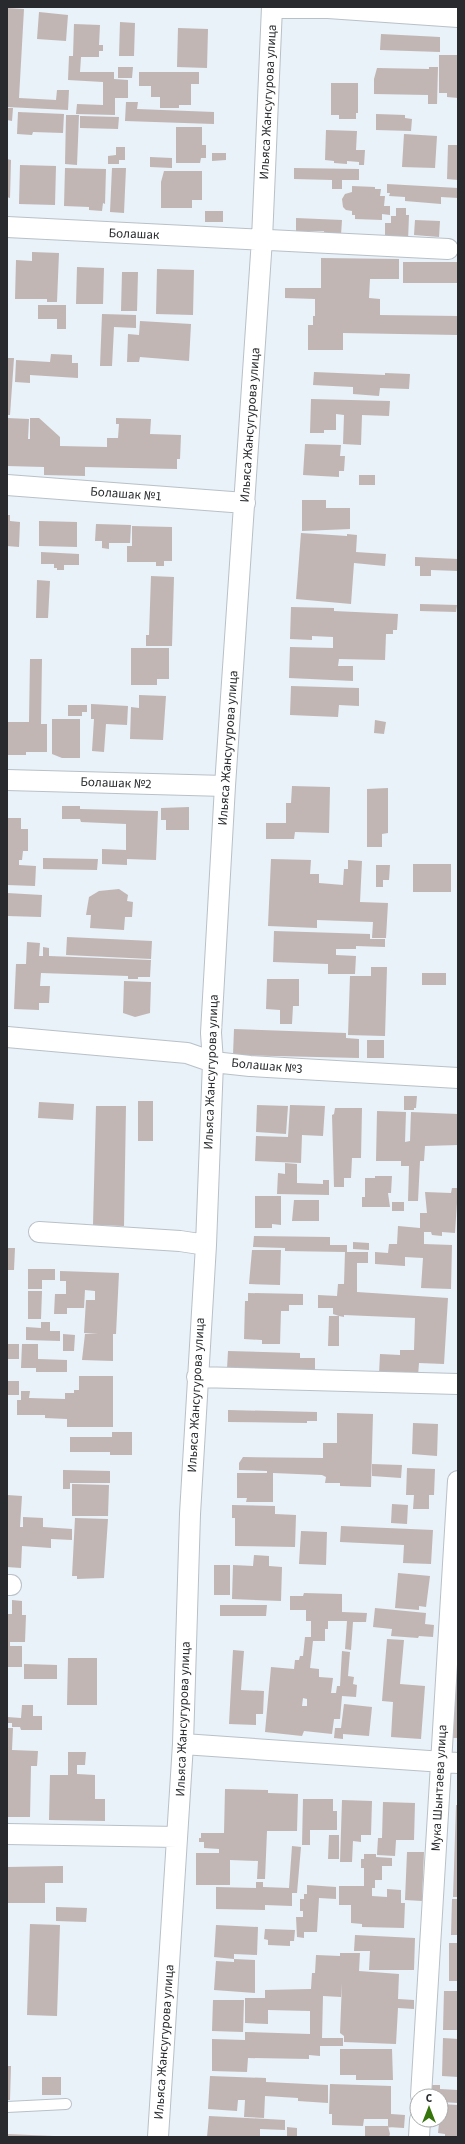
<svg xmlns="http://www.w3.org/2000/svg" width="465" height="2144" font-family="'Source Sans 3',sans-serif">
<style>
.building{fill:#c1b6b3;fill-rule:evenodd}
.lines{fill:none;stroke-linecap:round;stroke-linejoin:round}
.lane-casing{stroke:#b9c0c8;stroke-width:12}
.street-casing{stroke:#b9c0c8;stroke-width:22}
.lane{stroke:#fff;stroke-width:10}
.street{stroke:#fff;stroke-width:20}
.labels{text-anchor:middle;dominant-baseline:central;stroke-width:4;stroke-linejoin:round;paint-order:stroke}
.street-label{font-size:13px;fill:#282a2d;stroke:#fff}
</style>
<rect width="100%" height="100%" fill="#e9f1f9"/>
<path class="building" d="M7,8L24,9L19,98L56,100L57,90H69L68,110L7,107Z
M39,12L68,15L66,41L37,39Z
M120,22L135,23L134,56H119Z
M74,24L100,25L99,45H103V51H99V57H81L80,72H114V79L128,80V98H115V115L76,114L77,104L103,105V82L68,80L69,56H73Z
M178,28L208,29L207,68L177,67Z
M381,34L440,37V52L380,50Z
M439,55H458V98L447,97V93H439Z
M118,67H133L132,78H118Z
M429,67H438L437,104H428V95L374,94V79L377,68L429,69Z
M139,72H199V84H191V105H179V108H160V97H151V86H139Z
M331,83H358V113H356V119H339V115H331Z
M126,102H138L137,109L214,112V124L125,121Z
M7,108H13L12,121L7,120Z
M18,112L64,114L63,133L33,132L32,135L17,134Z
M376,114L405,115V118L412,119L411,131L376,130Z
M66,115H79L77,165L65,164Z
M80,116L119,117L118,129L80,128Z
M176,127H202V145H206V158H201L200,163H176Z
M326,130L357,131L356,150H365L364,165H359V162L347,161V164L334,163V161L325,160Z
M404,134L437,136L435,168L402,167Z
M448,145H458V180L447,179Z
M116,147H125V160H119V164H108V156L116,155Z
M212,153H226V160L212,161Z
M150,157L172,158V168L150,167Z
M7,159L11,160L10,198L7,197Z
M20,165L56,166L55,205L19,204Z
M65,168L106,169L105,204L103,203L102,211L89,210V207L64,206Z
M112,168H126L124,213L110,212Z
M294,168L359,169V180H342V189H332V180L294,179Z
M164,171H202V200H192V208H161V182Z
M387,184L458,188V198L441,197V204L405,201V197L389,196L390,193H387Z
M352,186L375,187V189H381L380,196H385L384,206H390V215L382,214V220L355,219V215H352V211L346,210L343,207L342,199L345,194L352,192Z
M396,208H406V215H409L408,241H385V223H391V216H396Z
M205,211H223V222H205Z
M296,218L342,220L341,235H324V231H296Z
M415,220L440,221L439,237L414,235Z
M32,252L59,253L57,302H47V299H15L16,260L32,261Z
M321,258L399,259V279H370L369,298L380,299V315L458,316V335L343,333V350H308V325H313V316H342H315V299L285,298V288H321Z
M403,262H458V283H403Z
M77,267L104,268L103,304H76Z
M157,269L194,270L193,315L156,314Z
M122,272H138L137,311H121Z
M38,305H66V329H57V319H38Z
M102,314L136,315V328L114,327L112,366H100Z
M140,321L191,324L189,361L140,357L139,362H127L128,334L139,335Z
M51,354L72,355V363H78V378L30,375V383L15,382L16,360L50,362Z
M7,358H14L10,415H7Z
M314,372L385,375V373L410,374L409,389L380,388L379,396L353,394V387L313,385Z
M311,399L390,401L389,416L362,415L361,445L343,444L344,415L336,414V430H324V433H310Z
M7,418L29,419L28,439H30V418H39L60,437V446L107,447V438H118L119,424H116V418L151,419L150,434L181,435L180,459H177V469L85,467V476L44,475V467L7,466Z
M305,444L341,445L340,456H345L344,471H339V477L303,475Z
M359,475H375V485H359Z
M302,500H326V508H350V529L302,531Z
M7,515H10V521L20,522L19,547L7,546Z
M39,521L77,522V547L39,546Z
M96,524L131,525L130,543H109V549L102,548V541H95Z
M132,526L172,527V561H164V566H156V562H127V546H132Z
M301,533L347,536V534L357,535L356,552L386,554L385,566L354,563L351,604L296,599Z
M41,552L79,554V565H64V570H57V568H54V564H41Z
M415,557L458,559V571L431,570V576H420V566H415Z
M151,576L174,577L172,646H146V635H149Z
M37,580L50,581L48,618H36Z
M420,604L457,605L456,612L420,611Z
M291,607L334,608V611L398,614L397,630H393V634H386L385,660L339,659L338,666H353V681L289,678L290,647L333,648V637L312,636V640L290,639Z
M131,648H169V679H157V685H131Z
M30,659H42L41,724H47V752H26V755H7V722H29Z
M291,686L359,688V706L339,705L338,717L290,715Z
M139,695L166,696L163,740L130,739L131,707L139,708Z
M91,704L128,706L127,725L106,724L104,752L92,751L94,719H91Z
M68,705H87V712H82V716H68Z
M52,719H80V758H62L52,754Z
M375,720L386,722L384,734L374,733Z
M292,786L330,787L329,833L295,832L294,839H266V823H286V803H291Z
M388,788V833L382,834V847H367V789Z
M62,806H80V809L158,811L156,860L127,859V865L102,864V849L126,850V824L81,822L80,819H62Z
M189,807V830H166V820H161V808Z
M7,818H21V829H28V851H23L22,860H19V865L36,866L35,886L7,885Z
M43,858L98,859L97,870L43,869Z
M271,859L311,860L310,874H319V883L343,885L344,869H348V860L362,861L360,902L388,903L386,938H372L373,922L317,920V928L268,926Z
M413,864H451V892H413Z
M376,865H390L389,880H383V887H376Z
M119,889L128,895L127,901L133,902L132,917H125L124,930L90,928L91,915H86L89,897L99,891Z
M7,893L42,895L41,917L7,916Z
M274,931L370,934V939H385V947L356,946V949H336V955L356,956L355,974H328V964L273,962Z
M67,937L152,941L151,959L66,955Z
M27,942L40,943L39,956H43V947L49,948V956L151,960L150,977H138V979H128V976L41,973L40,986H50L49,1003H39V1010L14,1009L16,964H26Z
M371,967H387L385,1036L348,1035L350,976H371Z
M422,973H446V985H422Z
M267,979H299V1006H293L292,1024H280V1010L266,1009Z
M124,981L151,982L150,1013L135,1017L123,1013Z
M234,1029L346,1033V1038L359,1039V1058L233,1055Z
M367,1040H384V1058H367Z
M404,1096H417L416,1108H414V1110H404Z
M138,1101H153V1141H138Z
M39,1102L74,1104L73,1120L38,1118Z
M257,1105L288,1106L286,1134L256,1132Z
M290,1105L325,1106L323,1136L302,1135L301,1163L255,1161L256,1136L288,1137Z
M96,1106H126L124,1226L93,1225Z
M335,1108H362L361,1158H352L351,1178H344V1187H334L332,1115L334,1114Z
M377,1111L406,1112L405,1142L410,1141L411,1112L458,1114V1145L425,1146L424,1161H420L418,1201H408L409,1166H401V1161H376Z
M285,1163L297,1164V1183L323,1184V1180H329V1195L277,1194L278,1173L285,1174Z
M375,1176H392L391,1193H388L390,1207H362V1197H365V1178H375Z
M452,1188H458L455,1233L442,1232V1236L432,1235L431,1232H424V1244L452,1245L451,1289L421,1288L423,1258L405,1257V1266L375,1264V1252L388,1253L389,1244H397L398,1226L420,1228V1213H427L425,1192L451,1193Z
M255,1196H281V1225L272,1224V1228H255Z
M294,1200H319V1221H292Z
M392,1202H404V1211H392Z
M254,1236L330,1237V1245H347V1252H368V1263H357V1292L448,1298L444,1364L419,1363L418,1376L379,1374L380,1354L400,1355V1350H414L415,1318L344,1315V1317L339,1316L333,1314V1308H318V1295L337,1296L338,1284H344L345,1252L285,1251V1248L253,1247Z
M353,1242L369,1243V1250L353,1249Z
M7,1248H15L14,1270H7Z
M252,1250H281L280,1285L249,1284Z
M28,1269H55V1280H42V1289H28Z
M60,1271L119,1273L116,1334H113V1361L82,1360L85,1334H98L84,1333L86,1300H95V1291L85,1290L84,1308H67V1314H54L55,1294H66V1281H60Z
M28,1291H42L41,1319H28Z
M248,1293L303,1294V1305H289V1311H281L280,1344H262V1340L244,1339L245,1301H248Z
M329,1316H339V1346H328Z
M41,1322H50V1331H60V1341L26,1340V1327L41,1328Z
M63,1334L75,1335L74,1351H63Z
M7,1344H19V1359H7Z
M22,1344H38V1359L67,1360V1372H36V1368H21Z
M228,1351L300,1353V1358H315V1371L227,1369Z
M79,1376H113V1427H67V1419L45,1418V1415H17V1400H21V1391H30L29,1398L65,1399V1393H74V1390H79Z
M7,1381H19V1395H7Z
M228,1410L317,1412V1421H307V1423L228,1422Z
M337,1413L373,1414L371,1487L340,1486V1483H325L326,1477L322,1475L273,1473V1502H246L247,1498H237V1473H267V1471L239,1470V1463L243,1457L323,1458V1443H337Z
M413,1423L438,1424L437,1456L412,1454Z
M112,1432H132V1455H110V1452H70V1437H112Z
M372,1464L402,1465L401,1478L372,1476Z
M407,1468L435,1469L434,1495H429V1509H413L414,1495H406Z
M63,1470L110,1471V1483H70V1489H63Z
M72,1484L109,1485L108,1516H72Z
M7,1495L22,1496L20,1527H23V1517L43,1518V1527L72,1529V1540L51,1539V1548L22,1546L21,1568L7,1567Z
M392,1504L408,1505L407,1524L391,1523Z
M232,1505L275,1506V1514L296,1515L295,1547L235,1546V1518H232Z
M75,1518L108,1519L104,1578L77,1579V1576H72Z
M341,1526L433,1530L431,1564L403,1563L404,1545L340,1542Z
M301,1531L327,1532L326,1565L299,1564Z
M254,1555L269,1556V1566L282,1567L281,1601L232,1599L233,1565L253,1566Z
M214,1565H230V1595H214Z
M398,1573L430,1576L426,1607L419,1606V1610L395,1608Z
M304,1593L342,1594V1612L367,1613L366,1622H353L351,1650L345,1649L347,1621H328V1629H325V1641H313L310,1668L319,1669V1677L333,1678L331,1693H336L337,1686H340L342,1651L350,1652L348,1676L354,1677L353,1684L357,1685L356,1697L342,1696L340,1719H334L332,1734L304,1731L302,1736L265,1732L271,1667L294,1669L295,1660H299L300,1656H303L305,1637H311V1621H306V1610H290V1596H303ZM303,1698L307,1699V1706H302Z
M12,1600L22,1601V1615H26L25,1642H10V1646H22V1667H7V1614H12Z
M220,1605H267L266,1616H220Z
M375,1608L426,1613L425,1624L434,1625L433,1637L419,1636L418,1638L391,1636L392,1629L373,1627Z
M387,1639L404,1640L400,1684L425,1686L421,1739L391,1737L393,1702L382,1701Z
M456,1649H458V1738H453Z
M233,1650L244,1651L241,1690L264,1691L263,1714H256V1725L229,1724Z
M68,1658H97V1705H67Z
M24,1664L57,1665V1679H24Z
M344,1704L372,1707L369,1736L343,1734V1739L334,1738L335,1728H341Z
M22,1705H33V1716H42V1730H21L20,1727H12V1723H7V1717L21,1718Z
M7,1728H13L12,1750L38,1751L37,1766H31L30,1817H7Z
M68,1752H86L85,1765H77V1774L95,1775V1799H105V1821L49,1820L50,1775H68Z
M225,1789L268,1790V1793L298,1794L297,1831H267L265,1879H257L258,1861L230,1860V1885H196V1853H219V1849L204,1848V1842H199V1838H201V1833H224Z
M303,1799H333V1811H337V1830H310V1845H302Z
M342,1800L372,1801L371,1835H361V1842L353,1841L352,1862H340Z
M383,1802L415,1803L414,1840H396L395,1856L377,1855L378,1838H382Z
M456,1805H458V1897H453Z
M329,1835H339V1859H328Z
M292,1846L301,1847L297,1893H292V1906L265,1905V1910L216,1909V1887L256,1888V1882H263V1887L289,1888Z
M407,1852H424L422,1901L405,1900Z
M364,1854H376V1857L392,1858V1866H382V1880H375V1888H372V1896L387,1897V1889L401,1890V1903H405L404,1928L362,1927V1924L351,1923V1905H339V1886H364V1868H361V1859H364Z
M63,1866V1883H45V1903H7V1867Z
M307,1885L336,1887V1899L319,1898L317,1932H304V1938L297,1937L296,1917H303V1911H300V1899H304V1894H307Z
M452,1899H458V1935H451Z
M56,1907L87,1908L86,1922L56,1921Z
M30,1924L60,1925L57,2016L27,2015Z
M216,1925L258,1927L257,1955L234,1954V1959L214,1957Z
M265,1929L295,1930L294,1941H290V1946L268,1945V1940L264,1939Z
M355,1935L415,1938L414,1970H369L370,1951H354Z
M449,1943H458V1981H449Z
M340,1953H360L359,1971L399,1974L398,1999L414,2000V2009L398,2008L396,2044L344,2042V2036L340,2033L342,1983L341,1997L323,1996L322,2038H343V2046H320V2056L309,2055V2059L248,2058L247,2072L212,2071V2039L245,2040V2032L310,2034V2011L268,2010V2024L245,2023V1998H265V1990L311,1989L312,1973H315L316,1955L340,1956Z
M234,1959L255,1960V1993L214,1990L216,1961L234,1962Z
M444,1991H458V2030H443Z
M213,2000H244L243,2032L212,2031Z
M443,2038L458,2039V2077L442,2076Z
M340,2049H392L393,2080H356V2075H340Z
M7,2066H11L10,2100H7Z
M210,2076L266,2078V2082L328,2085V2103L298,2101V2098L265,2096L264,2118L244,2117L245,2100H238L237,2111L208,2109Z
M42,2077H61V2095H42Z
M330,2084L391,2086V2114L405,2115L404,2128L388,2127V2119H364L363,2126L332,2125V2114H329Z
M428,2085H440V2089L458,2090V2103L441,2102V2096H428Z
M441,2104L458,2105V2137H445V2134L438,2133Z
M209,2116L285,2120V2130L260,2129V2137H207Z
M365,2126H388L390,2134L389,2137H365Z
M287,2127L297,2128V2137H287Z
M7,2134L54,2136V2137H7Z"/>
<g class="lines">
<defs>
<path id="lane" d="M7,2107L66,2104"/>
<path id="street" d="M273,8H328L458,17
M7,227L448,249
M7,485L245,503
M7,780L225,786
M7,1037L187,1053L213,1062L250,1066L458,1078
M39,1232L180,1241L206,1245
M197,1377L458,1384
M7,1585H11
M183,1744L458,1763
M7,1834L177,1837
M421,2096L458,1481
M158,2137L183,1744L190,1514L206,1245L213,1062L211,1033L225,786L262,239L272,7
M419,2137L420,2120"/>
</defs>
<use href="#lane" class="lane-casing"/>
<use href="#street" class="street-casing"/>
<use href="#lane" class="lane"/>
<use href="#street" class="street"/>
</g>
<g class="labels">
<g class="street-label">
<text transform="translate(268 102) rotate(-87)">Ильяса Жансугурова улица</text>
<text transform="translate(134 234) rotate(2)">Болашак</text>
<text transform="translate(250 425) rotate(-86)">Ильяса Жансугурова улица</text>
<text transform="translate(126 494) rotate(4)">Болашак №1</text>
<text transform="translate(228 748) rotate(-86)">Ильяса Жансугурова улица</text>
<text transform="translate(116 783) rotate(2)">Болашак №2</text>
<text transform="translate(267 1066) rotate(5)">Болашак №3</text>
<text transform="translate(211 1072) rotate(-88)">Ильяса Жансугурова улица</text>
<text transform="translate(196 1395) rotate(-87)">Ильяса Жансугурова улица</text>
<text transform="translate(183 1719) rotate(-88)">Ильяса Жансугурова улица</text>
<text transform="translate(439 1788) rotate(-87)">Мука Шынтаева улица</text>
<text transform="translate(164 2042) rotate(-86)">Ильяса Жансугурова улица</text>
</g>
</g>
<rect width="465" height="2144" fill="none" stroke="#282a2d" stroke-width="16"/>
<g transform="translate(429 2108)"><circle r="19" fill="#ffffff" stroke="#a9aaab"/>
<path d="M0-3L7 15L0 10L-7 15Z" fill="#36740c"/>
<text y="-6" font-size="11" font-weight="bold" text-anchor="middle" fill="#282a2d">С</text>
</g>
</svg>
